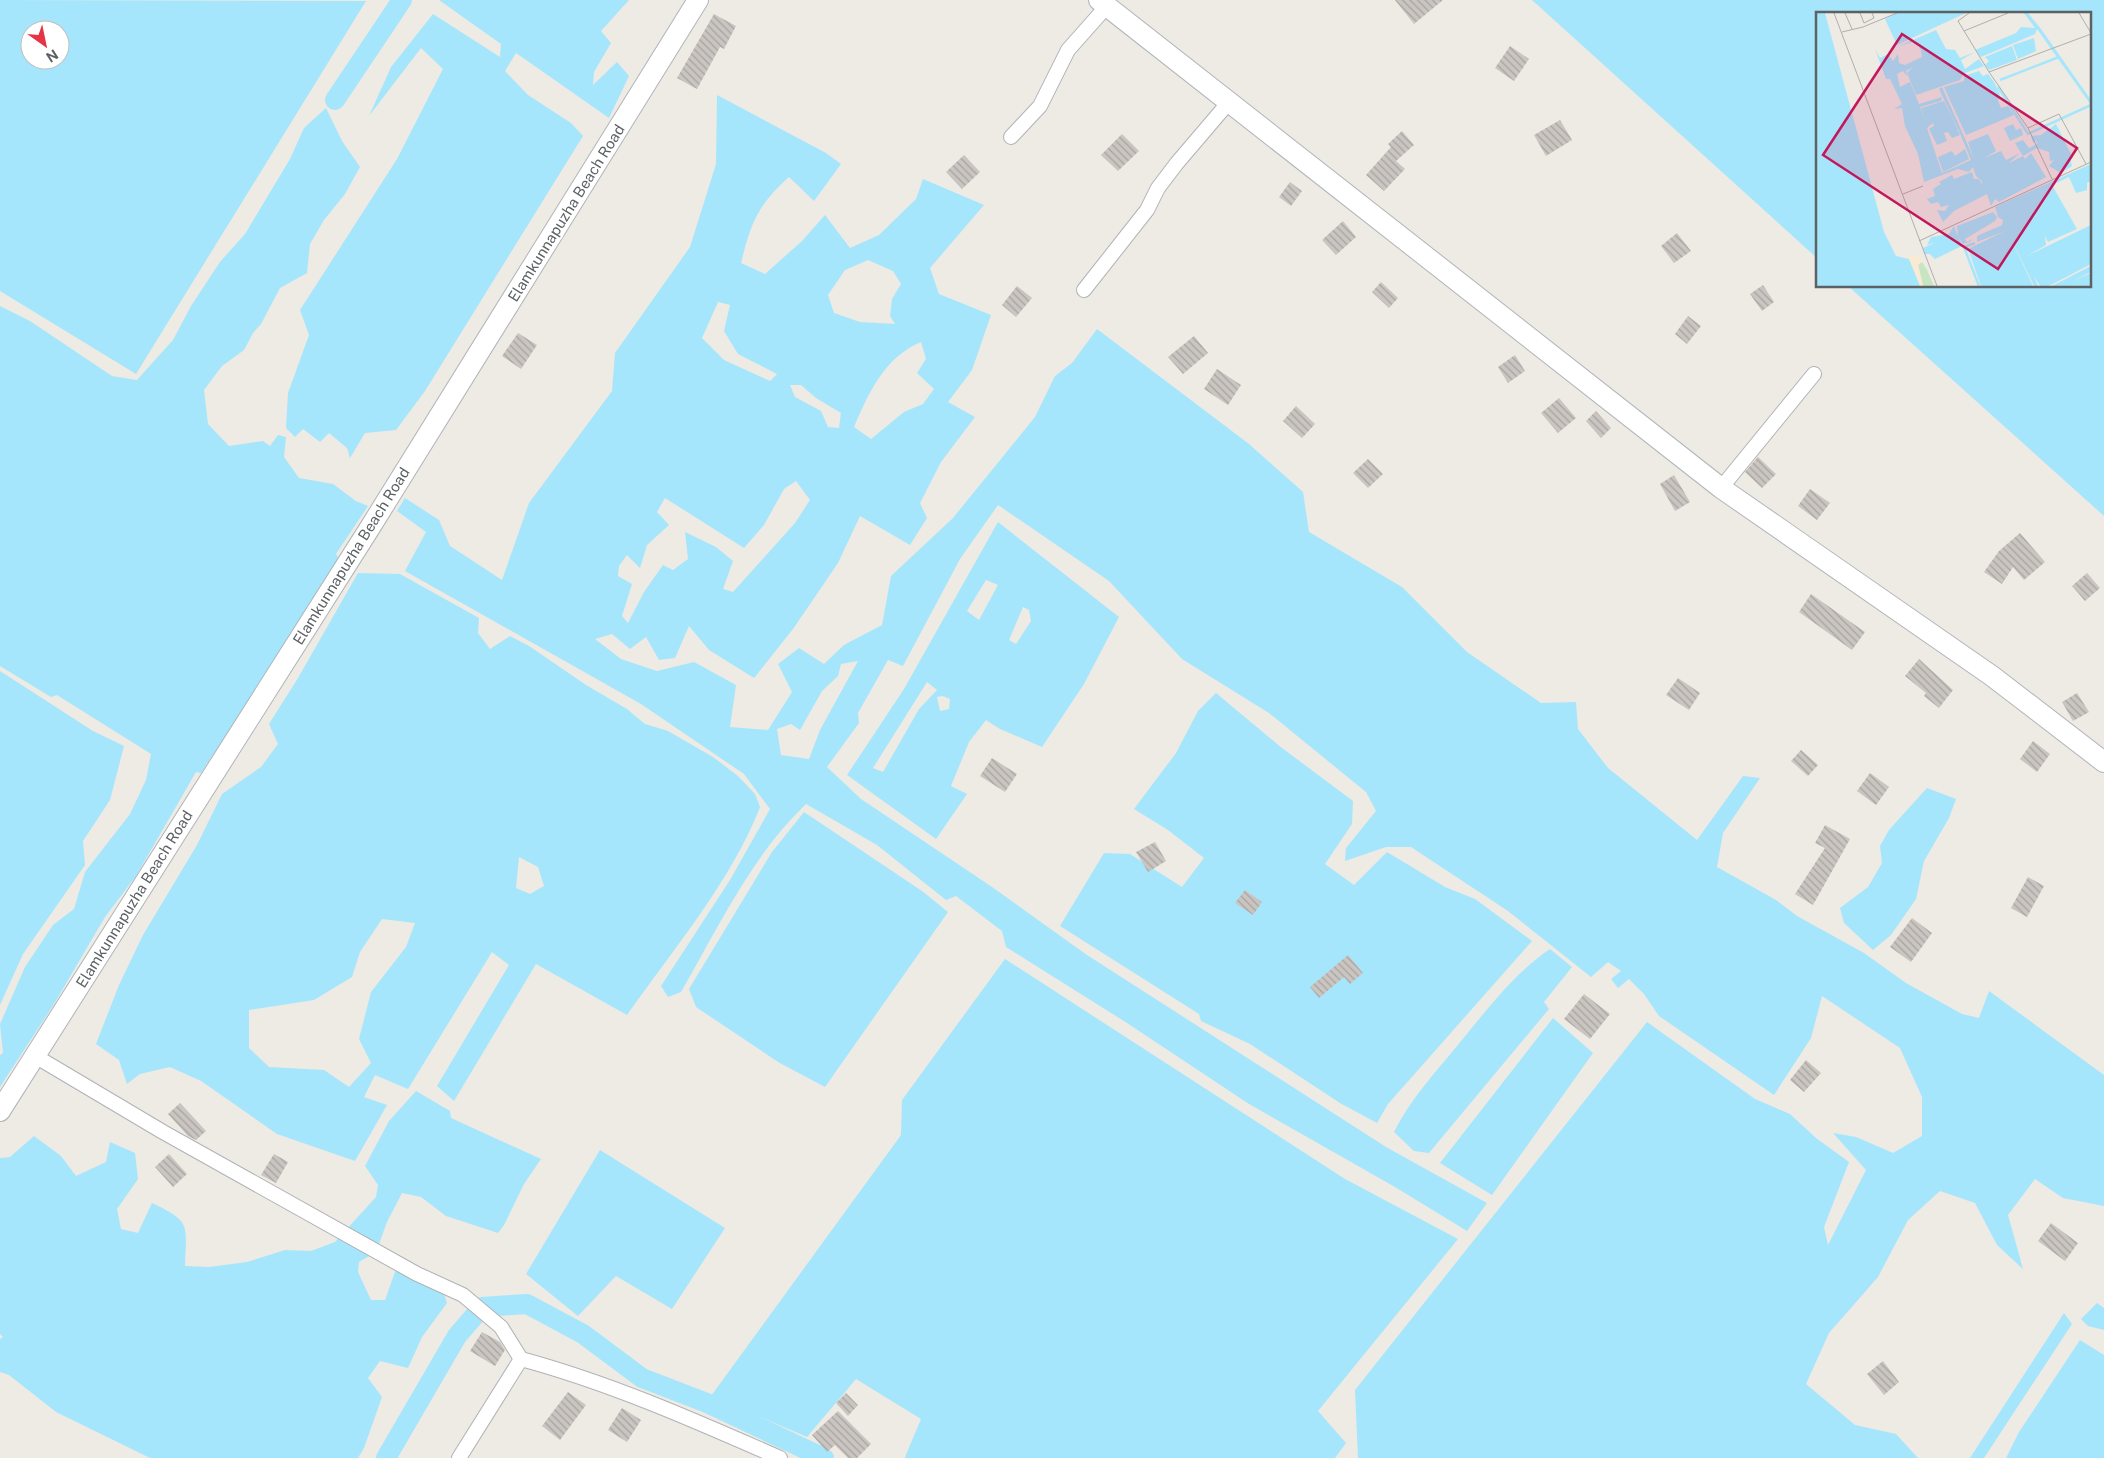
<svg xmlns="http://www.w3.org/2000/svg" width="2104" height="1458" font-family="'Public Sans',sans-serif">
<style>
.water{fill:#a6e6fc;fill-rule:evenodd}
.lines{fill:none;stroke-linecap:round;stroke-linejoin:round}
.canal{stroke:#a6e6fc;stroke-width:20}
.building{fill:url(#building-back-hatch)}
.minor-casing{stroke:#afb3b6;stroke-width:16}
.secondary-casing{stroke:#b0b5b9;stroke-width:22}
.minor{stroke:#fff;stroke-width:14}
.secondary{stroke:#fff;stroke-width:20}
.labels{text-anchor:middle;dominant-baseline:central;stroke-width:4;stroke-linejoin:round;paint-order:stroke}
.street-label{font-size:15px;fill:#5c6164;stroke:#fff}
.inset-river{fill:none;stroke:#a6e6fc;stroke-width:2.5}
.inset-road{fill:none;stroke:#b0afad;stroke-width:1}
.view{fill:#c2185b;fill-opacity:0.15;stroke:#c2185b;stroke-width:2.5}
.inset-edge{fill:none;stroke:#5c6164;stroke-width:2.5}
</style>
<defs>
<pattern id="building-back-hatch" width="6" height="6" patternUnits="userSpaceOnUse" patternTransform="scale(1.25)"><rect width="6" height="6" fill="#cac5c1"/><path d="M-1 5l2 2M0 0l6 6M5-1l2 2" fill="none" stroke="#a7a3a0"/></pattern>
</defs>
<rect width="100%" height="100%" fill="#eeeae4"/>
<path class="water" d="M0,0L366,1L136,374L0,291ZM30,30H60V60H30Z
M439,0H629L601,31L611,43L594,72L593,85L617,62L629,76L609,118L516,53L505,71L528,95L571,123L583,136L425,391L396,430L365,433L350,458L347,448L329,433L320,442L303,429L295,437L286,428L288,393L309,335L300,310L397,159L443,69L421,48L369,116L391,67L433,14L500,57L501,44Z
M1532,0H2104V516L1848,286H2090V14H1818V259Z
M717,95L826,153L841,164L814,201L789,177C757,206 751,223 741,263L765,274L802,241L825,215L850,248L879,235L916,199L923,179L984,205L930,268L939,294L991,315L972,370L948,402L975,417L941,462L920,503L927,518L910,545L860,516L838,563L793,629L754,678L709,650L689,626L675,658L659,660L646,637L630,649L612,634L595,639L621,659L657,671L694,662L736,685L730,727L768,730L792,692L778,664L799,648L824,664L844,645L882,625L891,576L953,518L1035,417L1055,376L1072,363L1097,329L1249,444L1303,492L1309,532L1402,587L1467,652L1541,703L1576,702L1578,729L1608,768L1697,840L1743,776L1760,778L1723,833L1717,867L1776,900L1797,916L1864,953L1906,983L1962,1014L1979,1018L1989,991L2104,1075V1206L2063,1198L2035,1179L2008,1215L2023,1269L1997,1245L1975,1203L1940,1191L1908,1220L1878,1277L1829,1333L1806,1384L1855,1425L1896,1434L1918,1458H1358L1355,1390L1647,1022L1755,1099L1790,1114L1816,1138L1849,1162L1824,1227L1828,1245L1866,1170L1833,1133L1856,1137L1893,1153L1922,1136V1097L1900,1048L1822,996L1811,1038L1774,1095L1659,1016L1644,994L1629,979L1618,988L1611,979L1621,971L1608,962L1591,977L1508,911L1411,847H1386L1345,861L1346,848L1376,811L1366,792L1269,713L1182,659L1109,581L998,505L960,559L903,666L888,660L858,713L859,723L827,767L861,799L992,887L1087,955L1386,1147L1487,1203L1467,1231L1395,1187L1249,1104L1127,1023L1006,947L1002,931L956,896L946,900L877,845L806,804C752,855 718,928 681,992L668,997L661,986L730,880L770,809L744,774L641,704L405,571L426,532L397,511L405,498L439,520L450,546L502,580L529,503L612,391L615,353L690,247L716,164ZM868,260L893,271L901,284L892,299L890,316L895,324L860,322L834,313L828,295L845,270ZM718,302L730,305L724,331L738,354L777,374L770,381L724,360L702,338ZM921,342L926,359L917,373L934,389L923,404L904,412L871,439L854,427C869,392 885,357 921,342ZM790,385H801L816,398L841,413L839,428L828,427L821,411L795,397ZM796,481L810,500L795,523L733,592L723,589L733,561L716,547L685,532L688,559L673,570L663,565L644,592L628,623L622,616L632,584L618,576L619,566L627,555L640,568L647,545L669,525L657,512L665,498L744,548L764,525L784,489ZM858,661L820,730L809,759L781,755L777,729L791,724L800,730L822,691L838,676L841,664Z
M326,108L342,141L360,167L345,194L324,220L310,244L307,273L280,288L261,324L253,333L244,350L222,366L204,390L208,424L229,446L263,441L270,446L278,435L286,437L284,457L299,478L333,484L356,501L368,506L336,554L341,562L231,728L232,730L225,737L201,773L196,772L136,876L105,917L54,1004L0,1087V1055L3,1053L0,1024L25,967L53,925L74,909L85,872L130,814L146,780L151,754L57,695L51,697L0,666V306L30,321L112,376L137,380L173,340L191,306L220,262L245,234L290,159L304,128Z
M998,522L1119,617L1084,684L1042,747L1000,729L986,720L969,742L951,786L967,794L936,839L847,775L904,689ZM986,580L998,585L979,620L967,611ZM1023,607L1029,610L1031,621L1016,644L1009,640ZM927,682L937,690L919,709L883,772L873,768ZM943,696L950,699L949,709L940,711L937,697Z
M358,573L400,574L479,618L478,633L490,649L510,636L529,646L586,685L627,709L645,724L668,731L713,757L738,776L755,794L760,807C732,880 672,951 627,1015L536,964L454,1101L437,1086L509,965L492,952L408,1089L375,1075L364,1097L387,1105L355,1161L277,1134L201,1081L170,1067L140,1074L127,1084L119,1060L96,1044L119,985L143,935L197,845L222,794L261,767L278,744L269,724L298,678ZM519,857L538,867L544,886L530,894L516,888ZM382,919L415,923L406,947L371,992L359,1039L371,1063L349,1087L324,1070L269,1067L249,1048V1010L314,1000L352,977L360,952Z
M0,671L93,731L124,746L110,800L83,841L85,865L23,954L0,1005Z
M1216,693L1282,748L1353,801L1352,824L1325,864L1354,885L1387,852L1445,887L1475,899L1532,941L1388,1104L1377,1123L1340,1103L1250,1044L1201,1021L1199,1014L1060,926L1104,853L1130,854L1182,887L1204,858L1168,830L1134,809L1176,753L1198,711Z
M1927,788L1956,799L1949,818L1924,861L1916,899L1891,935L1873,950L1844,923L1840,908L1868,887L1882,863L1880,846L1889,830Z
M804,812L922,891L948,912L825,1087L778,1062L696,1007L689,989L772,852Z
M1550,949L1572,967L1544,1002L1549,1009L1429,1153L1414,1151L1394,1132C1410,1100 1434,1074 1457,1046C1486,1011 1513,974 1550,949Z
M1005,959L1345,1179L1458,1239L1318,1411L1346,1443L1335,1458H906L905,1457L921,1419L856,1379L807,1437L711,1396L901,1135L902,1100Z
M1553,1018L1593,1053L1492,1195L1440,1163Z
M416,1091L450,1111L451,1118L541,1159L524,1184L504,1225L498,1233L446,1216L421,1197L402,1193L387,1222L376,1252L359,1262L358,1272L371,1300H385L400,1258C422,1268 441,1279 447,1303L422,1337L408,1368L380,1361L368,1378L382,1397L364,1448L358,1458H150L56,1412L9,1375L0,1372V1339L3,1337L0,1334V1158L10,1157L34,1136L61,1156L76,1176L106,1162L110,1142L135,1153L138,1179L117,1209L121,1229L138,1233L152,1203C192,1222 186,1224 185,1266L209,1267L247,1262L285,1250L311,1251L335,1242L376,1197L378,1185L365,1166L389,1121Z
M600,1150L725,1228L672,1309L616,1276L578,1316L526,1274Z
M2097,1303L2104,1308V1330L2088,1326L2081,1319Z
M2064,1313L2072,1324L1984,1458H1970Z
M2080,1340L2104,1355V1458H2006L2019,1432Z"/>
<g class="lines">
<path class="canal" d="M335,100L402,0
M386,1458L457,1336L482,1307L527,1304L583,1334L642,1378L707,1403L824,1458"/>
</g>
<path class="building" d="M1395,0H1443L1414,24Z
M714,14L736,26L724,49L720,47L697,89L677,78Z
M1510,46L1529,59L1514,81L1495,68Z
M1560,120L1572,140L1546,156L1534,135Z
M1402,131L1414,145L1396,161L1405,169L1384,191L1366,175L1391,147L1388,144Z
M1122,134L1139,151L1118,171L1101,155Z
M964,155L980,172L962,189L946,172Z
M1290,182L1302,191L1291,206L1279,197Z
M1343,221L1356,237L1336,255L1322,240Z
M1677,233L1691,251L1674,263L1661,246Z
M1381,282L1398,298L1389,308L1372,292Z
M1763,285L1774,302L1762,311L1750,294Z
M1017,286L1032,298L1016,317L1002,305Z
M1688,316L1701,326L1687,344L1675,334Z
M518,333L537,345L521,369L502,356Z
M1194,336L1208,353L1183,374L1168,357Z
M1515,355L1525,371L1508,383L1498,367Z
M1217,369L1241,385L1228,405L1204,389Z
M1559,398L1576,418L1558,433L1541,413Z
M1296,406L1315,424L1302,438L1283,421Z
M1596,411L1611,428L1601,438L1586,421Z
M1758,457L1776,474L1762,488L1745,472Z
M1368,459L1383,474L1368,488L1353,473Z
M1674,475L1690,502L1675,511L1660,484Z
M1810,489L1830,503L1817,520L1798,506Z
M2020,533L2045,562L2024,580L2013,567L2002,584L1984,572L1999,551Z
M2087,573L2100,588L2085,601L2072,586Z
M1811,594L1865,632L1852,650L1799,612Z
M1919,659L1953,690L1939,708L1924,696L1926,693L1905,676Z
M1678,678L1700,693L1689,710L1666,695Z
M2077,693L2089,712L2073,721L2062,702Z
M2033,741L2050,754L2037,772L2020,759Z
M1801,750L1818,765L1808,776L1791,761Z
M992,758L1017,774L1005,792L980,776Z
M1870,773L1889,787L1876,805L1857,791Z
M1825,825L1850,839L1813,905L1795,894L1825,848L1815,843Z
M1155,842L1166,861L1148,872L1136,852Z
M2028,877L2044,886L2027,917L2011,908Z
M1245,890L1262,902L1253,915L1235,903Z
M1912,918L1932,933L1911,962L1890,947Z
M1348,955L1363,973L1350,984L1344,977L1319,998L1310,987Z
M1584,994L1610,1014L1590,1039L1564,1019Z
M1806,1060L1821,1073L1804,1092L1790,1080Z
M180,1103L206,1131L196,1140L188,1136L168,1114Z
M169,1154L187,1174L173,1187L155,1167Z
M274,1154L288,1162L276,1183L261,1175Z
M2051,1223L2078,1243L2065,1261L2038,1241Z
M482,1332L500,1342L505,1350L495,1366L470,1351Z
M1883,1361L1899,1382L1884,1395L1867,1374Z
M568,1392L586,1405L560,1440L542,1426Z
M846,1393L858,1405L848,1416L836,1403Z
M622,1408L641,1420L627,1442L608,1430Z
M838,1411L871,1444L857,1458H848L835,1445L827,1452L812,1435Z"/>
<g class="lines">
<defs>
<path id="minor" d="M1011,137L1040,106L1068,50L1107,6
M1084,290L1147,210L1158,188L1177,163L1229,102
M1721,488L1814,374
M35,1056L163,1132L417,1274L463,1295L501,1327L521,1359
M459,1458L521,1359C610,1383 696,1421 780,1458"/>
<path id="secondary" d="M1099,0L1721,488L1992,676L2104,762
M0,1111L371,526L698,0"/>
</defs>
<use href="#minor" class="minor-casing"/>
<use href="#secondary" class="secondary-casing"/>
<use href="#minor" class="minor"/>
<use href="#secondary" class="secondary"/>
</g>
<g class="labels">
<g class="street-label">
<text transform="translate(566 213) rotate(-58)">Elamkunnapuzha Beach Road</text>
<text transform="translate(351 556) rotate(-58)">Elamkunnapuzha Beach Road</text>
<text transform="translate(134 899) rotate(-58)">Elamkunnapuzha Beach Road</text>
</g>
</g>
<g transform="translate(1816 12)">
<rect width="275" height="275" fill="#eeeae4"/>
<path d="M106,250L111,258L118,274H107L102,252Z" fill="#c7e5c1"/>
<path d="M97,243L104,245L106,250L102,253L107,274H97L85,247Z" fill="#f9ead4"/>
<path d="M0,1H9L68,220L80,244L93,247L104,274H0ZM81,1H150L81,33L69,7ZM208,1H212L225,17L275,88V93L221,17L219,22L165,45L159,38L200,21L205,15L219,16ZM120,18L130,37L139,38L144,46L159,40L145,48L149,57L163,47L168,54L149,61L144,68L100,83L91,61L97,55L90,59L91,64L87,59L81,62L84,75L94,70L103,92L126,85L125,89L104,95L110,110L105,96L128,89L137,107L144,123L136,126L132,120L128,121L131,129L121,133L113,117L118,114L117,111L111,116L126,161L155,148L143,119L123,77L126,75L158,147L152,130L172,122L180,139L168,146L185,139L190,148L204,141L193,151L207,144L209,147L215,141L230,165L183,190L179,187L175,194L171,182L138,199L127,210L121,198L129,199L133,193L125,195L122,190L115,192L111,187L119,184L117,177L125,172L123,170L136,163L138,167L156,160L158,167H163L166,172V169L160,164L157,155L153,160L142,157L108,170L102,142L89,114L86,96L78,97L86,92L74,67H70L59,37L64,46L72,42L77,49L82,42L83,51L89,53L106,45L105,38L99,29L81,35ZM218,26L220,39L202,47L197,33ZM196,34L201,48L173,58L169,53L173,49L169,45ZM163,59L167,64L172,62L178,70L184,82L182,89L185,96L192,94L198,103L150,123L128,75L148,69V64ZM197,112L200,118L205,116L207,123L194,129L188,116ZM240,112L257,146H254L256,154L245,161L233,154L238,148L234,149L233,140L221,136L207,144L199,131L207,128L213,136L221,132L220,128L217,131L215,124L225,123ZM149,137L153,147L127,160L122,145L136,139L139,144ZM275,152V169L271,171V178L260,181L253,165L236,173L261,217L232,230L229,224L230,233L211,244L275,213V252L233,274H224L218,264L222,274H218L191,218L217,274H165L152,237L189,219L161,230V224L186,213L187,208L182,205L179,195ZM177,200L181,205L179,209L149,227L150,230L157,227L153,230L147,232L143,226L146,234L119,247L114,242H108L107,236L120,230L111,233L115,225L133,222L138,214L142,225L141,214ZM275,254V260L255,270L275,261V274H236Z" fill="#a6e6fc"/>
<path class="inset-river" d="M184,68L243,45M182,75L212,122L275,93M159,231L148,235L163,274"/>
<path class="inset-road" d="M18,1L121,274M29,1L36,17M44,1L48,11L58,6L56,1M153,1L142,9L173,60M263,1L275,21M148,19L192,1M26,20L47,15L81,1M212,116L236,167M270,152L243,102L212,116L173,60L275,22M87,182L107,174M103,229L275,150"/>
<path class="view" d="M86,22L261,136L182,257L7,143Z"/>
<rect width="275" height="275" class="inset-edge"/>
</g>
<g transform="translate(45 45) rotate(147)"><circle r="24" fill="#ffffff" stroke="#bec0c1"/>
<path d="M0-4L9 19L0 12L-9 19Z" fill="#e43446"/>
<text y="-8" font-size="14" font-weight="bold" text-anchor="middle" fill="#5c6164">N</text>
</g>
</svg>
